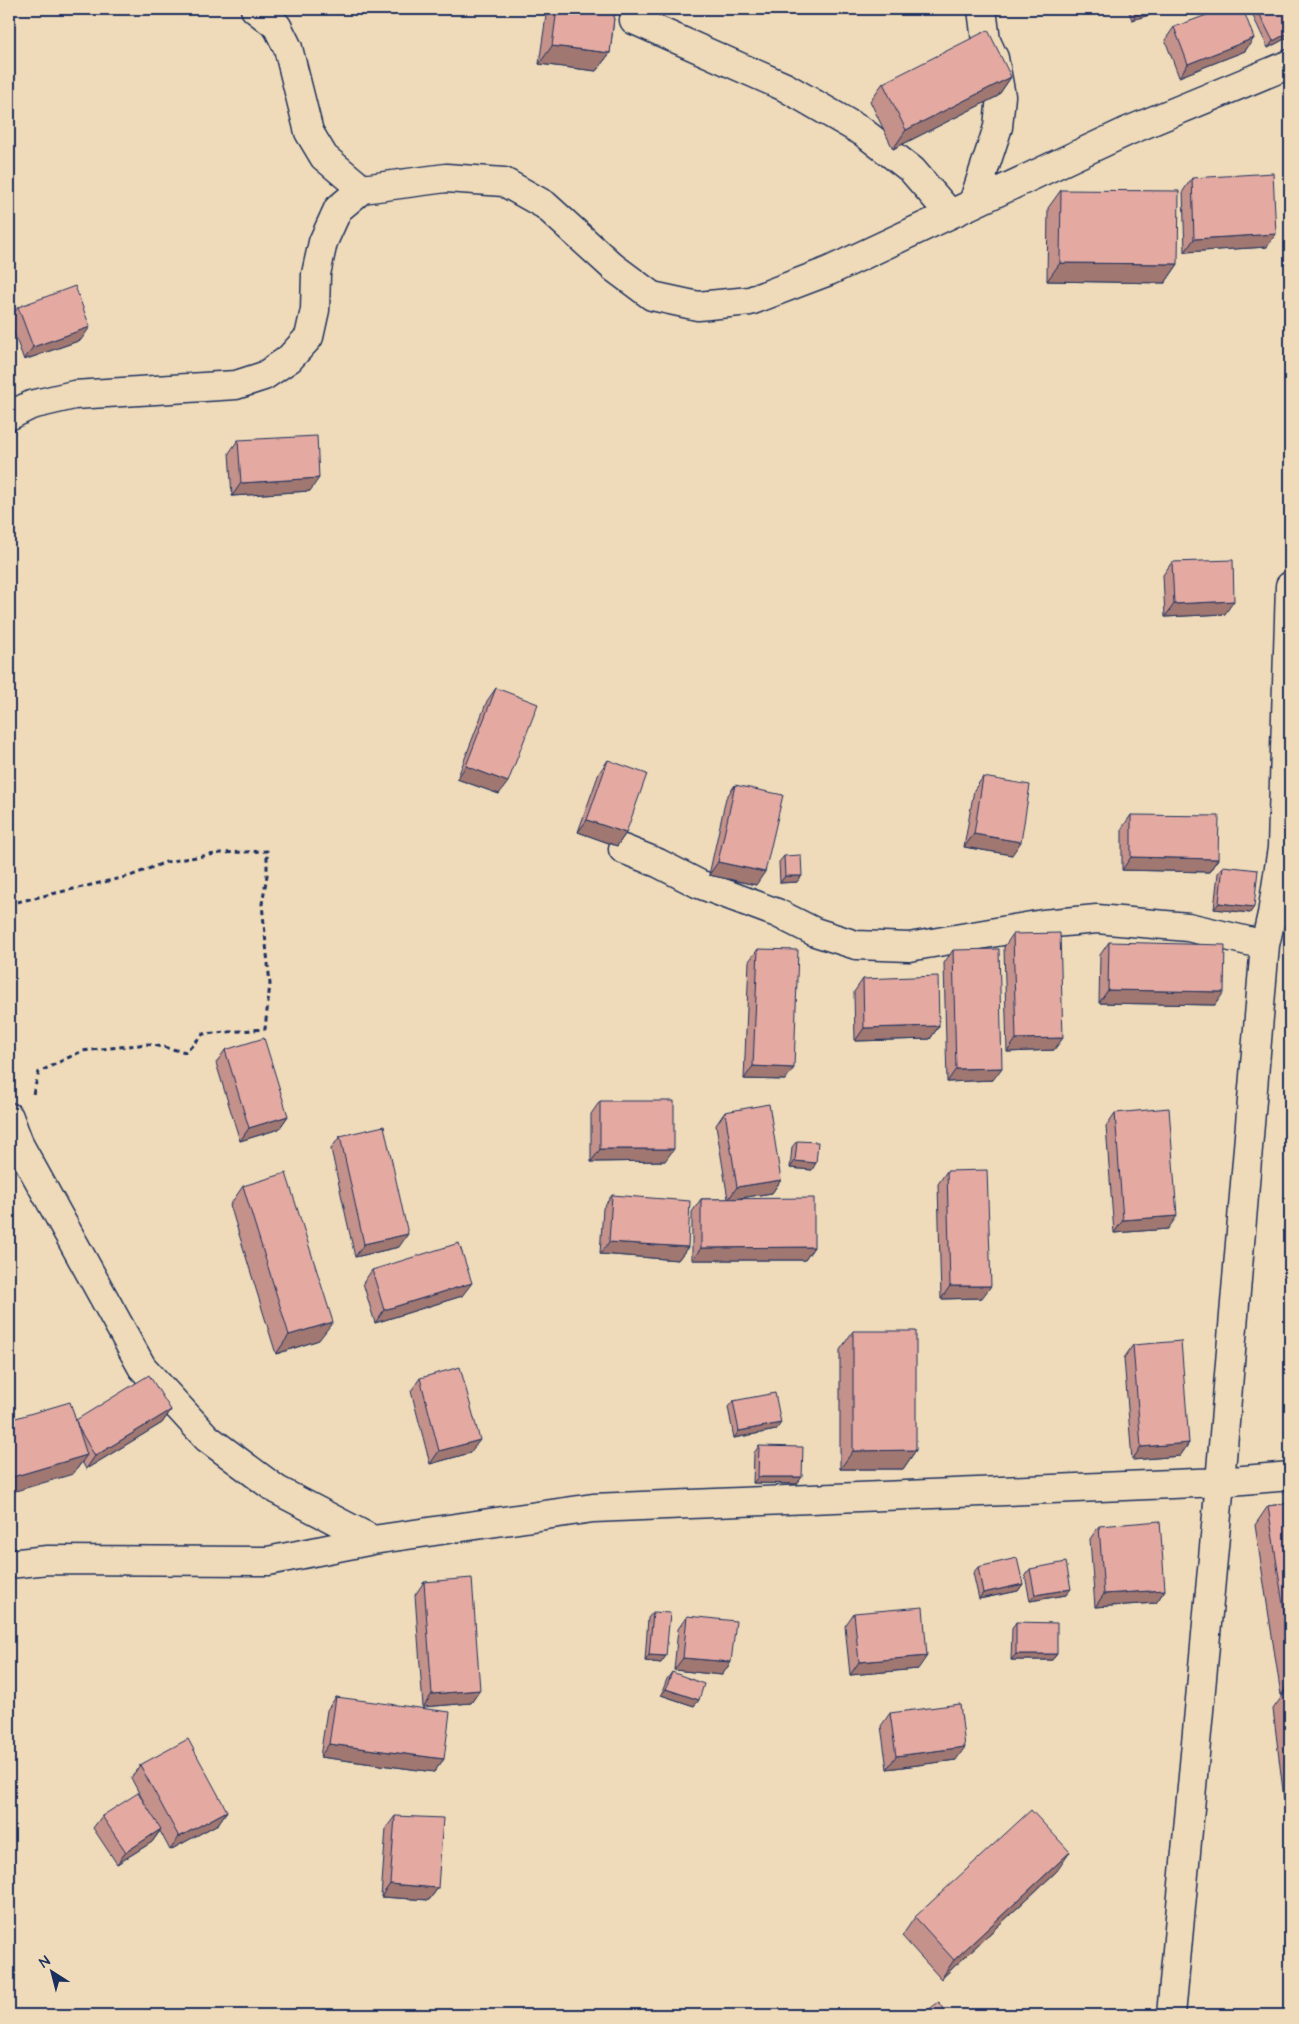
<svg xmlns="http://www.w3.org/2000/svg" width="1299" height="2024" font-family="'Architects Daughter',sans-serif">
<style>
.lines{fill:none;stroke-linecap:round;stroke-linejoin:round}
.minor-casing{stroke:#1b2f5e;stroke-width:31}
.path{stroke:#1b2f5e;stroke-width:3;stroke-dasharray:5 4;stroke-linecap:butt}
.minor{stroke:#efdbb9;stroke-width:28}
.wall{fill:#c4928a;stroke:#1b2f5e}
.shaded-wall{fill:#a07771;stroke:#1b2f5e}
.building{fill:#e4aaa1;stroke:#1b2f5e}
</style>
<rect width="100%" height="100%" fill="#efdbb9"/>
<filter id="ink" filterUnits="userSpaceOnUse"><feTurbulence type="fractalNoise" baseFrequency=".02" numOctaves="2"/><feDisplacementMap in="SourceGraphic" scale="10" xChannelSelector="R" yChannelSelector="G"/><feConvolveMatrix kernelMatrix="1 2 1 2 8 2 1 2 1" color-interpolation-filters="sRGB"/></filter>
<g filter="url(#ink)">
<g class="lines">
<defs>
<path id="minor" d="M255,9L277,26L288,48L309,132L324,157L362,189
M634,20L785,87L863,132L912,170L950,214
M973,203L998,127L1001,96L994,58L986,41L982,9
M9,416L31,405L74,395L236,385L264,376L289,359L309,337L315,310L316,274L323,242L338,209L362,189L446,178L504,182L545,205L613,267L652,296L698,306L750,301L829,271L1128,131L1290,64
M623,849L658,863L699,884L777,913L815,932L856,945L909,947L1043,924L1097,919L1188,927L1265,945
M9,1117L20,1146L142,1367L207,1438L277,1490L373,1540
M9,1564L48,1560L268,1561L373,1540L593,1508L1220,1482L1290,1476
M1171,2015L1220,1482L1265,945L1272,914L1282,848L1290,586"/>
</defs>
<use href="#minor" class="minor-casing"/>
<path class="path" d="M9,906L17,902L130,876L166,862L221,853L267,851V875L262,904L270,984L265,1029L203,1034L186,1052L148,1044L82,1051L39,1072L33,1094"/>
<use href="#minor" class="minor"/>
</g>
<path class="wall" d="M547,9H615L610,53L596,71L539,64Z
M1128,9H1170L1132,20Z
M1256,9H1257L1290,36L1268,48L1252,14Z
M1174,27L1254,38L1245,51L1179,77L1165,40Z
M1011,77L998,96L893,149L870,101L883,83Z
M1192,178L1276,234L1267,247L1185,252L1183,191Z
M1061,190L1178,264L1165,283L1047,281L1048,208Z
M18,307L81,340L24,360L9,320Z
M238,440L310,491L232,496L229,453Z
M1172,562L1225,614L1165,617L1163,575Z
M496,688L499,794L457,779L487,701Z
M608,760L626,833L617,846L578,832L599,773Z
M983,777L1012,855L964,847L974,790Z
M735,785L756,885L709,875L726,798Z
M1131,815L1218,859L1209,872L1122,870V828Z
M784,856L797,882L780,883L779,862Z
M1223,866L1250,913L1214,909L1218,873Z
M1013,934L1054,1050L1007,1052L1004,947Z
M1109,942L1215,1005L1099,1003L1100,955Z
M758,949L785,1080L744,1079L749,961Z
M953,950L993,1080L947,1082L944,963Z
M863,979L939,1026L930,1039L855,1041L854,992Z
M225,1050L288,1116L279,1129L240,1141L216,1063Z
M600,1101L665,1161L591,1162V1114Z
M725,1112L781,1180L772,1193L733,1199L814,1247L805,1260H692V1212L701,1199H728L716,1125Z
M1115,1113L1168,1229L1114,1233L1106,1126Z
M340,1136L399,1247L355,1257L331,1149Z
M797,1141L812,1170L790,1168L792,1147Z
M947,1171L982,1298L941,1299L938,1184Z
M1290,1172V1233L1284,1232L1287,1176Z
M243,1186L319,1340L276,1354L230,1205Z
M612,1195L688,1247L678,1260L600,1254L603,1208Z
M372,1270L462,1296L375,1323L363,1283Z
M853,1331L916,1450L903,1469H840V1350Z
M1133,1345L1189,1443L1180,1456L1132,1460L1124,1358Z
M420,1378L470,1453L430,1464L411,1391Z
M733,1401L776,1430L734,1438L728,1407Z
M171,1410L162,1423L86,1469L82,1462L73,1474L76,1420Z
M759,1446L797,1484L753,1483L754,1453Z
M1290,1503V1848L1273,1709L1283,1695H1281L1255,1525L1268,1506Z
M1099,1526L1165,1590L1156,1603L1095,1607L1090,1539Z
M978,1567L1023,1584L1018,1591L979,1599L973,1573Z
M1030,1569L1066,1595L1030,1601L1025,1575Z
M424,1582L480,1690L471,1703L423,1707L415,1595Z
M653,1612L661,1663L645,1661L648,1618Z
M854,1613L918,1669L850,1675L845,1626Z
M687,1616L731,1662L722,1675L674,1670L678,1629Z
M1016,1622L1057,1654L1052,1660H1011L1012,1629Z
M672,1672L699,1700L694,1706L661,1695L667,1679Z
M336,1697L444,1759L434,1772L320,1757L327,1710Z
M890,1713L956,1760L887,1769L881,1726Z
M140,1765L227,1811L218,1824L170,1850L160,1831L152,1842L117,1864L93,1828L102,1816L145,1804L131,1778Z
M395,1816L438,1888L429,1900L381,1897L386,1828Z
M1057,1871L941,1979L902,1936L915,1917Z"/>
<path class="shaded-wall" d="M1140,9H1170L1132,20Z
M1290,32V36L1268,48L1273,41Z
M1254,38L1245,51L1179,77L1188,64Z
M552,46L610,53L596,71L539,64Z
M1011,77L998,96L893,149L906,130Z
M1276,234L1267,247L1185,252L1194,239Z
M1060,263L1178,264L1165,283L1047,281Z
M90,327L81,340L24,360L33,347Z
M319,478L310,491L232,496L241,483Z
M1234,601L1225,614L1165,617L1174,604Z
M466,766L508,782L499,794L457,779Z
M587,820L626,833L617,846L578,832Z
M974,834L1021,842L1012,855L964,847Z
M1131,857L1218,859L1209,872L1122,870Z
M718,862L765,872L756,885L709,875Z
M785,876H802L797,882L780,883Z
M1219,903L1254,907L1250,913L1214,909Z
M1108,990L1224,992L1215,1005L1099,1003Z
M939,1026L930,1039L855,1041L864,1028Z
M1063,1038L1054,1050L1007,1052L1016,1039Z
M753,1066L794,1068L785,1080L744,1079Z
M1002,1068L993,1080L947,1082L956,1069Z
M288,1116L279,1129L240,1141L249,1128Z
M600,1149H674L665,1161L591,1162Z
M795,1161L816,1163L812,1170L790,1168Z
M781,1180L772,1193L728,1200L737,1187Z
M1177,1216L1168,1229L1114,1233L1123,1220Z
M1290,1223V1233L1284,1232Z
M408,1234L399,1247L355,1257L364,1244Z
M609,1242L688,1247L678,1260L600,1254Z
M814,1247L805,1260H692L701,1248Z
M472,1283L462,1296L375,1323L384,1310Z
M950,1286H991L982,1298L941,1299Z
M333,1322L319,1340L276,1354L289,1335Z
M171,1410L162,1423L86,1469L95,1456Z
M781,1423L776,1430L734,1438L739,1431Z
M480,1440L470,1453L430,1464L439,1451Z
M1189,1443L1180,1456L1132,1460L1141,1447Z
M916,1450L903,1469H840L853,1451Z
M87,1455L73,1474L9,1493V1478Z
M758,1477H802L797,1484L753,1483Z
M1023,1584L1018,1591L979,1599L983,1593Z
M1071,1589L1066,1595L1030,1601L1035,1595Z
M1165,1590L1156,1603L1095,1607L1104,1594Z
M1016,1654H1057L1052,1660H1011Z
M649,1655L666,1656L661,1663L645,1661Z
M927,1656L918,1669L850,1675L859,1662Z
M683,1658L731,1662L722,1675L674,1670Z
M1290,1682V1694L1287,1690L1283,1695H1281Z
M666,1689L699,1700L694,1706L661,1695Z
M480,1690L471,1703L423,1707L432,1694Z
M329,1744L444,1759L434,1772L320,1757Z
M965,1747L956,1760L887,1769L896,1756Z
M227,1811L218,1824L170,1850L179,1837Z
M161,1829L152,1842L117,1864L126,1852Z
M1070,1852L1057,1871L941,1979L954,1960Z
M390,1884L438,1888L429,1900L381,1897Z"/>
<path class="building" d="M557,9H615L610,53L552,46Z
M1223,9H1243L1254,38L1188,64L1174,27Z
M1257,9H1290V32L1273,41Z
M988,30L1011,77L906,130L883,83Z
M1273,173L1276,234L1194,239L1192,178Z
M1061,190L1179,191L1178,264L1060,263Z
M75,286L90,327L33,347L18,307Z
M317,436L319,478L241,483L238,440Z
M1233,560L1234,601L1174,604L1172,562Z
M496,688L538,704L508,782L466,766Z
M608,760L647,774L626,833L587,820Z
M983,777L1030,785L1021,842L974,834Z
M735,785L783,795L765,872L718,862Z
M1131,815L1219,816L1218,859L1131,857Z
M801,855L802,876H785L784,856Z
M1223,866L1258,870L1254,907L1219,903Z
M1060,933L1063,1038L1016,1039L1013,934Z
M1109,942L1225,945L1224,992L1108,990Z
M758,949L798,950L794,1068L753,1066Z
M999,949L1002,1068L956,1069L953,950Z
M938,976L939,1026L864,1028L863,979Z
M264,1038L288,1116L249,1128L225,1050Z
M600,1101H674V1149H600Z
M769,1104L781,1180L737,1187L725,1112Z
M1169,1108L1177,1216L1123,1220L1115,1113Z
M384,1126L408,1234L364,1244L340,1136Z
M797,1141L818,1142L816,1163L795,1161Z
M987,1170L991,1286H950L947,1171Z
M286,1173L333,1322L289,1335L243,1186Z
M612,1195L690,1201L688,1247L609,1242Z
M814,1198V1247L701,1248V1199Z
M459,1243L472,1283L384,1310L372,1270Z
M853,1331H916V1450L853,1451Z
M1181,1341L1189,1443L1141,1447L1133,1345Z
M460,1367L480,1440L439,1451L420,1378Z
M149,1375L171,1410L95,1456L78,1427L76,1420Z
M775,1393L781,1423L739,1431L733,1401Z
M70,1402L87,1455L9,1478V1420Z
M759,1446L803,1447L802,1477H758Z
M1290,1503V1650L1268,1506Z
M1160,1521L1165,1590L1104,1594L1099,1526Z
M1017,1558L1023,1584L983,1593L978,1567Z
M1066,1562L1071,1589L1035,1595L1030,1569Z
M472,1578L480,1690L432,1694L424,1582Z
M923,1607L927,1656L859,1662L854,1613Z
M653,1612L670,1613L666,1656L649,1655Z
M687,1616L736,1621L731,1662L683,1658Z
M1016,1622L1057,1623V1654H1016Z
M672,1672L704,1684L699,1700L666,1689Z
M1287,1690H1290V1721Z
M336,1697L450,1712L444,1759L329,1744Z
M960,1704L965,1747L896,1756L890,1713Z
M188,1739L227,1811L179,1837L140,1765Z
M138,1793L161,1829L126,1852L102,1816Z
M1031,1810L1070,1852L954,1960L915,1917Z
M395,1816L443,1818L438,1888L390,1884Z
M939,2002L947,2013L944,2015H921Z"/>
</g>
<rect width="1299" height="2024" fill="none" stroke="#efdbb9" stroke-width="30"/>
<rect x="15" y="15" width="1269" height="1994" fill="none" stroke="#1b2f5e" stroke-width="2" filter="url(#ink)"/>
<g transform="translate(52 1972) rotate(324)" stroke="#efdbb9" stroke-width="4" paint-order="stroke">
<path d="M0-4L9 19L0 12L-9 19Z" fill="#1b2f5e"/>
<text y="-8" font-size="14" font-weight="bold" text-anchor="middle" fill="#1b2f5e">N</text>
</g>
</svg>
